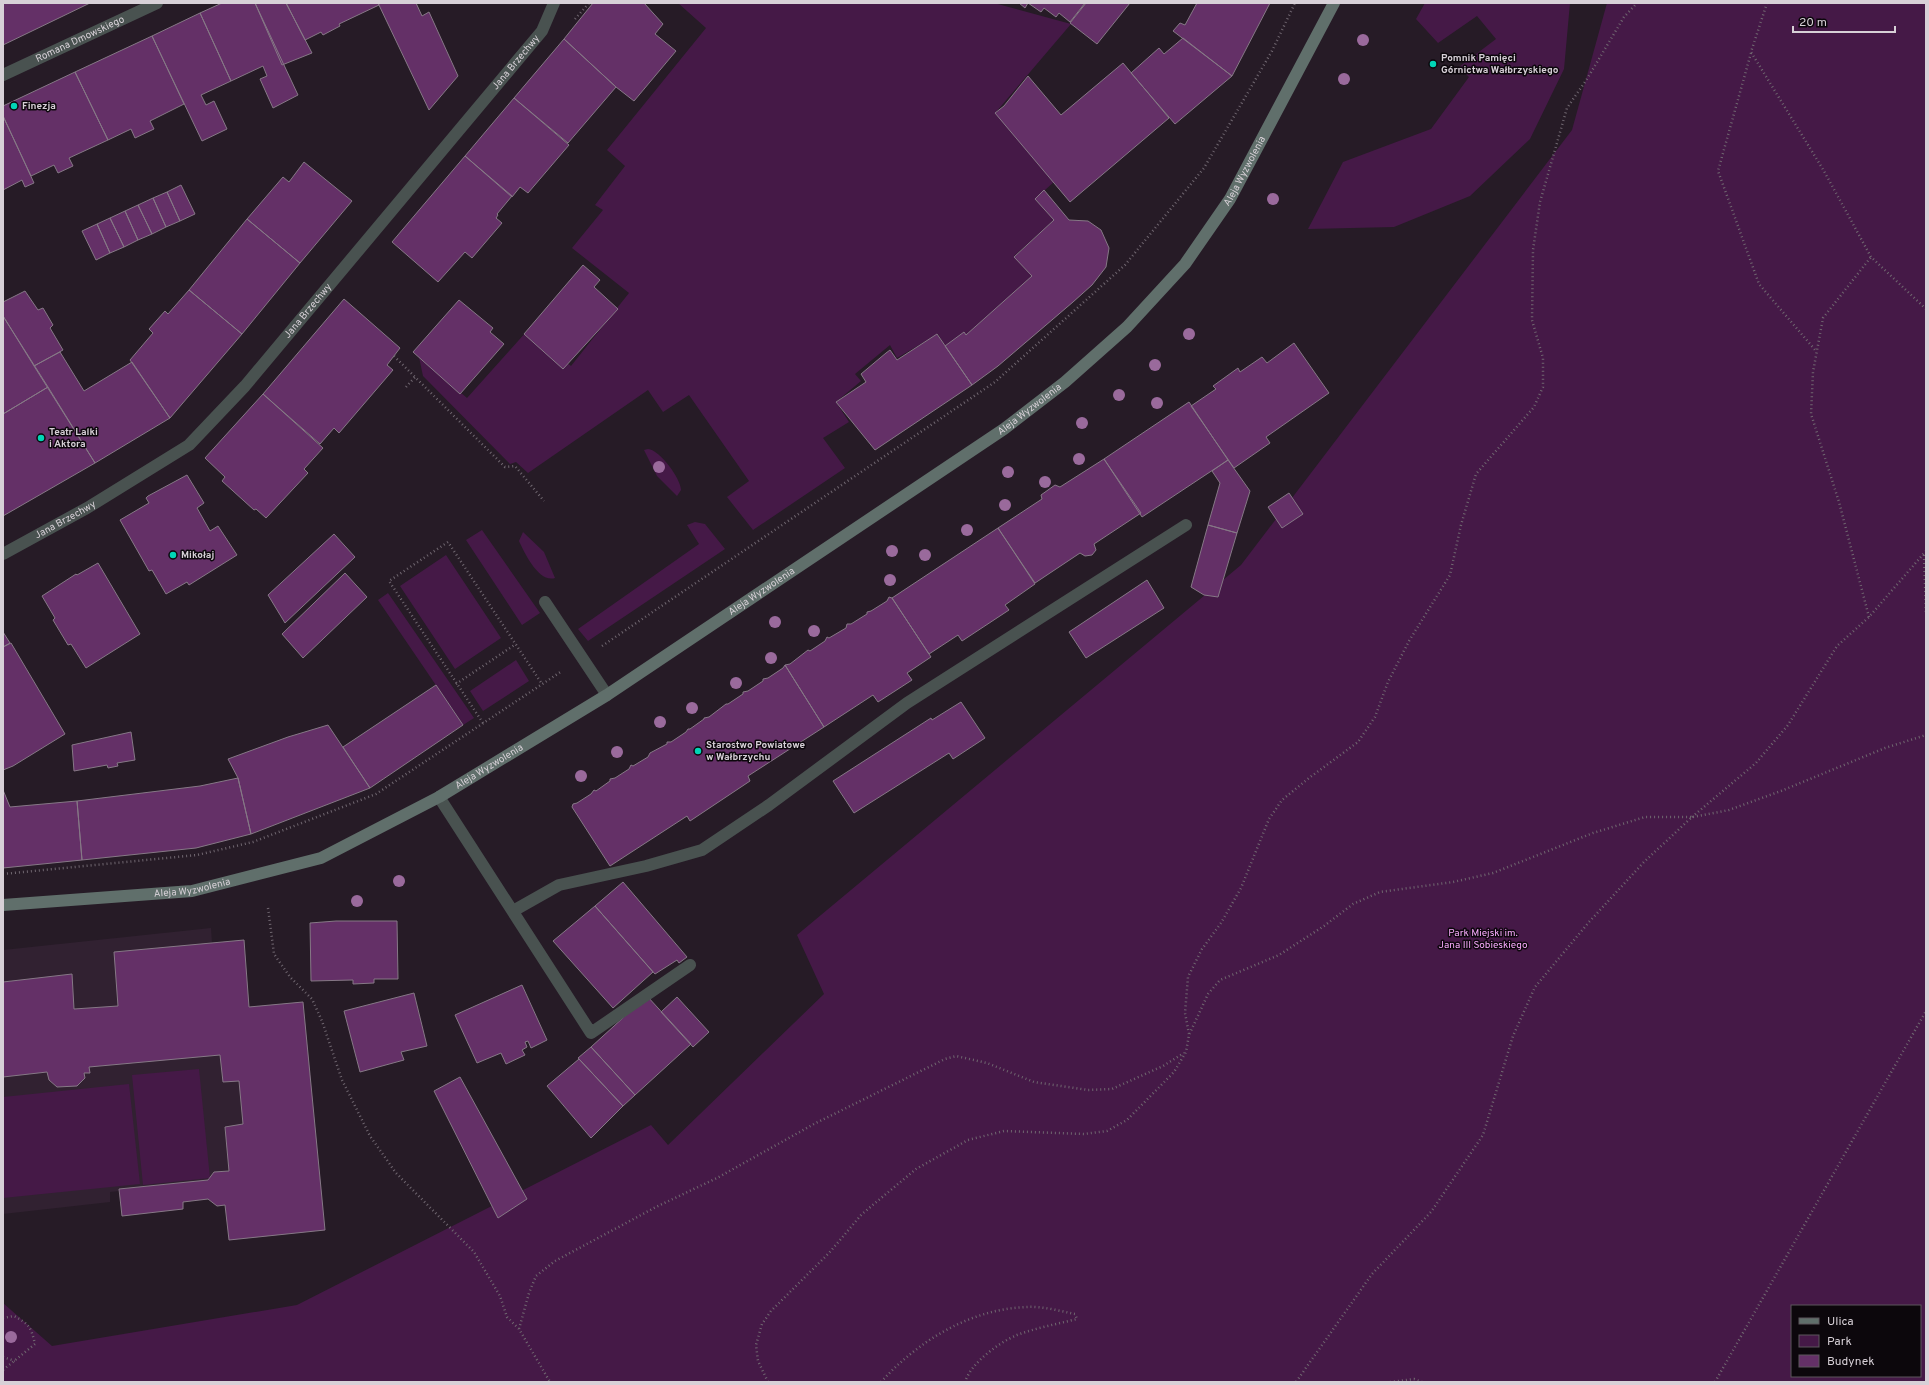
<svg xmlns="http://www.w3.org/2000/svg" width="1929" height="1385" font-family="Overpass,sans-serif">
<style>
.built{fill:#312131}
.green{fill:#451947;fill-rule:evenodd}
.building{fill:#643067;stroke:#867886}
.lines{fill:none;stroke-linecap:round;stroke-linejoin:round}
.path{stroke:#706770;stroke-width:2.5;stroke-dasharray:1 3;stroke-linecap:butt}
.lane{stroke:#495250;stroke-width:12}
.street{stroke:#495250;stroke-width:12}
.secondary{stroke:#606f6b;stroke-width:12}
.tree{fill:#9a6a9c}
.poi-dot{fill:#01d5b6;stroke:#0c070c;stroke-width:1.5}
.labels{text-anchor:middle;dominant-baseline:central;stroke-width:3;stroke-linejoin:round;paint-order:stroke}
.street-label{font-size:10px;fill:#d7d0d7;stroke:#0c070c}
.poi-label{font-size:10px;font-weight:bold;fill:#d7d0d7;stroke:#0c070c;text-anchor:start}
.park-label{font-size:10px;fill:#f8aafc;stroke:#0c070c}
</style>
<rect width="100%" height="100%" fill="#261b26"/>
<path class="built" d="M211,928L212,943L244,940L249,1007L303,1002L325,1230L229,1240L225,1205L217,1206L208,1199L184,1202L183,1209L122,1216L119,1191L110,1192V1202L3,1214V950Z"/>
<path class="green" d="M678,3H994L1071,24L996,112L1055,181L1035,199L1054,220L1014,256L1032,276L966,335L964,333L945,346L938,334L897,358L890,345L855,374L861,381L836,402L849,422L823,438L845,468L753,530L727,497L749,481L689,395L663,412L648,390L528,473L516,462L510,464L423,376L419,357L467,398L527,331L571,366L629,293L572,248L603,210L595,205L625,166L607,150L706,28Z
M1425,3H1570L1564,69L1530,139L1470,196L1394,227L1308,229L1343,162L1431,129L1469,77L1459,67L1496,39L1477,16L1438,43L1416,19Z
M1607,3H1926V1382H3V1303L52,1346L297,1305L651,1125L668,1145L824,994L797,935L1241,565L1572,130ZM1792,1306H1920V1376H1792Z
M648,449C660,450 681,479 681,490L677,496L657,476L644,450Z
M695,522L705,524L725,549L588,641L578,629L699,544L687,525Z
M482,530L540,613L522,625L466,540Z
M523,532L544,552L555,578C539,583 525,554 519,541Z
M446,555L501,638L455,669L400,586Z
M388,593L474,718L463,725L378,600Z
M516,660L529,681L483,711L470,691Z
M199,1069L210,1178L143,1185L132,1075Z
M129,1084L140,1184L3,1198V1097Z"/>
<path class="building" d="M3,3H90L3,45Z
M222,3H255L298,95L273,108L260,79L267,76L263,66L231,81L200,13Z
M255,3H286L312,53L282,65Z
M286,3H378L379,5L339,24L340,26L323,35L321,32L305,40Z
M378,3H416L422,16L429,12L458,76L429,110Z
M593,3H644L663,24L655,34L676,51L634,101L616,87L564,39Z
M1019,3H1085L1070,22L1059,13L1056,17L1044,8L1041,12L1028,3L1025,8Z
M1086,3H1130L1097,44L1070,23Z
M1197,3H1270L1232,76L1173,31L1180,23L1185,25Z
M200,13L231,81L201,95L206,105L214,101L227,129L202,141L152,36Z
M152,36L184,104L150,121L154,129L135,138L131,129L108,140L75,72Z
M1183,38L1232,76L1175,124L1131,73L1159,48L1164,54Z
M564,39L616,87L568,143L514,98Z
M1123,63L1169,118L1070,202L995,113L1004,106L1028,76L1061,115Z
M75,72L108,140L69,158L73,166L58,173L54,165L31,176L3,116V106Z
M514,98L569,145L528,193L520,187L512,197L465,156Z
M3,116L34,183L25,187L22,180L3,190Z
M465,156L512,196L497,214L498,215L496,218L502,223L472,258L465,252L438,282L392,242Z
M304,162L352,201L300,263L247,219L283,177L289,182Z
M181,185L195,214L180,221L167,192Z
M1044,190L1069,220L1088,221L1101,230L1109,248L1106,267L1092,285L1073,302L998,366L972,385L945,346L964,332L966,335L1032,276L1014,257L1054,220L1035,199Z
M167,192L180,221L166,227L153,198Z
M153,198L166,227L152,234L138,205Z
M138,205L152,234L138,240L125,211Z
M125,211L138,240L124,247L110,218Z
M110,218L124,247L110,253L97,224Z
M247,219L300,263L242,334L189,290Z
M97,224L110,253L96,260L82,231Z
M583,265L600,280L594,287L618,309L563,369L524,334Z
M189,290L242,334L170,418L130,360L153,333L149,329L165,311L168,314Z
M25,291L38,310L43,308L53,325L50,328L63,350L34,366L3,316V302Z
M344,299L400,348L387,365L393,370L339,433L334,428L320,444L263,394Z
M459,300L493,328L490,332L504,344L460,394L413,352Z
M3,316L48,387L3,414Z
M937,334L972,385L875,450L836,402L866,382L861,374L886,353L890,350L897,360Z
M1294,343L1329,393L1266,437L1270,443L1234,468L1191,406L1216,389L1213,386L1238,368L1240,372L1262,357L1267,363Z
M60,352L84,391L132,362L170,418L95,463L34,366Z
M48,387L95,463L3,516V414Z
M263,394L323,448L304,469L308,473L266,518L256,509L254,510L222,481L225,477L205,458Z
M1189,402L1228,460L1142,517L1104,459Z
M1104,459L1141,513L1094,544L1096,550L1092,555L1085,556L1080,553L1035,583L998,528L1042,499L1041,495L1055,485L1060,487Z
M1228,460L1250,491L1237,533L1208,525L1220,483L1212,471Z
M187,475L204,503L197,508L210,531L218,526L237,555L189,585L187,582L166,594L152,570L149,571L120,520L149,503L146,498L148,496Z
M1289,493L1303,514L1282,528L1268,507Z
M1208,525L1237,533L1218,597L1204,595L1191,587Z
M998,528L1035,584L1005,605L1009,610L962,641L958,635L929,654L892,598Z
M334,534L355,557L285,623L268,595Z
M98,563L140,634L86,668L71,644L68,645L53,620L55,618L42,596L76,574L77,575Z
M345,573L367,597L303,658L282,634Z
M1147,580L1164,608L1086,658L1069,632Z
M889,597L892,598L931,657L907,673L912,680L878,702L873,695L824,727L785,665L790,664L808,650L810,651L825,641L827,637L829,638L846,628L847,624H851L867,614V612L871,611L887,601Z
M3,632L10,643L3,647Z
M11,643L65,734L13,766L3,770V647Z
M785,665L824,727L748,776L750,781L690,821L687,816L610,866L572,807L573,804L577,803L591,794L594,790L596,791L610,781V779L615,778L629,769L631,765L633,766L648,757L650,753L667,744V742H671L686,732L688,729H690L704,719V718L709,717L726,704H728L743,694V692L748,691L763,681V679L768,678L783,668Z
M436,685L463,725L370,788L343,747Z
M961,702L985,738L953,759L949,753L854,813L833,781L931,718L932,720Z
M328,725L370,788L251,834L238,778L228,759L288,737Z
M131,732L135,760L117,763L118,766L108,768L107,765L74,771L72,745Z
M238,778L251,834L196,848L82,860L77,801L200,786Z
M3,790L10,807L77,801L82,860L3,868Z
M623,882L687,957L679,963L677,960L655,974L595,906Z
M595,906L653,972L613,1008L553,941Z
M336,921H397L398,979H374V983L353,984V980L311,981L310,923Z
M244,940L249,1007L303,1002L325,1230L229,1240L225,1205L217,1206L208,1199L183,1202V1209L122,1216L119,1189L208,1180L214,1172L229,1171L225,1127L243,1124L239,1081L223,1082L220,1055L89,1067L90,1073H84L85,1078L77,1086L57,1087L49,1080L47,1072L3,1077V982L72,974L74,1009L118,1006L114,952Z
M522,985L547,1040L531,1048L528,1041L525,1042L527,1047L522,1050L525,1055L506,1064L501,1053L477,1063L455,1015Z
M414,993L427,1046L401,1052L404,1060L360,1072L344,1011Z
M647,996L691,1044L635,1095L591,1047Z
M677,997L709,1032L693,1047L661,1012Z
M591,1047L635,1095L623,1106L578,1058Z
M579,1059L623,1106L591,1138L547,1086Z
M460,1077L527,1199L498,1218L434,1091Z"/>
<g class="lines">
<path class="path" d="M1767,3L1751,52L1824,171L1871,257L1926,309
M575,19L589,3
M1751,53L1718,171L1759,284L1816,351
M394,356L415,377
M406,387L415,377L505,467L515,466L544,501
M1924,555L1926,615
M1869,617L1839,502L1811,414L1813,372L1823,318L1871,257
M602,646L995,382L1125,265L1204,168L1272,51L1295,3
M456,684L516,644
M483,723L389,581L448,542L542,684
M1692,817L1756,763L1788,725L1837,646L1869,617L1926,551
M1693,817L1729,810L1781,791L1885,748L1926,735
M3,874L197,855L253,842L376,794L562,671
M268,908L274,954L290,977L312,999L322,1021L342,1080L370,1136L396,1173L474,1252L500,1296L507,1317L519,1329L550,1382
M1189,1034L1185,1013L1188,977L1202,949L1221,923L1241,888L1269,819L1282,800L1309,778L1358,742L1375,717L1388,682L1409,641L1450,575L1461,525L1476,474L1534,407L1543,387V358L1532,320L1533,250L1540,202L1567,108L1587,79L1624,17L1637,3
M3,1318L14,1316C29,1324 31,1327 35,1344L3,1370
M519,1329L529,1293L536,1276L555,1261L656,1207L717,1178L814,1124L945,1059L956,1056L987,1063L1034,1082L1088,1090L1112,1089L1163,1066L1184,1053
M3,1357L15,1361
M768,1382L758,1361L756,1345L762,1324L771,1311L829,1253L862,1214L916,1169L968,1140L1004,1131L1084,1134L1107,1131L1127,1120L1174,1072L1186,1052L1189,1035L1208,994L1220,980L1279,955L1324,926L1353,904L1380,892L1453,882L1493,873L1593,833L1645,817H1692L1644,862L1589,922L1535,987L1513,1036L1483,1135L1431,1212L1372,1274L1296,1382
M881,1382C918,1341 970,1309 1027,1307C1042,1306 1060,1311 1075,1314L1077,1319C1057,1324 1036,1328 1017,1335C998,1343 971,1363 965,1382
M1390,1382L1414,1379L1422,1382
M1715,1382L1926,1011"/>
<path class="lane" d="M545,602L607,695
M439,797L591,1033L690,965
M513,911L559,885L646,866L702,850L769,805L907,703L1186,525"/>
<g class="street">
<path id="s1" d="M3,75L157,3"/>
<path id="s2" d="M3,554L87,508L189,445L245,386L542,31L554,3"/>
</g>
<path class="secondary" id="s3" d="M3,905L192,891L321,858L439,797L607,695L1004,429L1065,382L1127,327L1185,264L1230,199L1334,3"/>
</g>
<g class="tree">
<circle cx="1363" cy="40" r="6"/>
<circle cx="1344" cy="79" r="6"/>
<circle cx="1273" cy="199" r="6"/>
<circle cx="1189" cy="334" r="6"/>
<circle cx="1155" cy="365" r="6"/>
<circle cx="1119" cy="395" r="6"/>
<circle cx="1157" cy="403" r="6"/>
<circle cx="1082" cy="423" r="6"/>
<circle cx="1079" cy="459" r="6"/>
<circle cx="659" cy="467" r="6"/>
<circle cx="1008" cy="472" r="6"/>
<circle cx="1045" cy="482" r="6"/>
<circle cx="1005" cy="505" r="6"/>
<circle cx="967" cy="530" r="6"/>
<circle cx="892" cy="551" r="6"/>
<circle cx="925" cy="555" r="6"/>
<circle cx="890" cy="580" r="6"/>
<circle cx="775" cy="622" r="6"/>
<circle cx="814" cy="631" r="6"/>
<circle cx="771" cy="658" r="6"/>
<circle cx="736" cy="683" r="6"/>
<circle cx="692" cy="708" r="6"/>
<circle cx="660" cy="722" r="6"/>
<circle cx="617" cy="752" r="6"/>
<circle cx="581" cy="776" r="6"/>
<circle cx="399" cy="881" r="6"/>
<circle cx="357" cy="901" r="6"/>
<circle cx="11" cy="1337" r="6"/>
</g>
<g class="poi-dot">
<circle cx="1433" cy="64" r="4"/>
<circle cx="14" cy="106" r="4"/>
<circle cx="41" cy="438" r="4"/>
<circle cx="173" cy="555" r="4"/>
<circle cx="698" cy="751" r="4"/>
</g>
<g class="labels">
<g class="street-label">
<text stroke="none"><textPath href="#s1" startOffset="85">Romana Dmowskiego</textPath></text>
<text stroke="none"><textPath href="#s2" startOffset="719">Jana Brzechwy</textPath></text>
<text stroke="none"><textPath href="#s3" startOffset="1486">Aleja Wyzwolenia</textPath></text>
<text stroke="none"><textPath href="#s2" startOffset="395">Jana Brzechwy</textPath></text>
<text stroke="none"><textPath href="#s3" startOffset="1162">Aleja Wyzwolenia</textPath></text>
<text stroke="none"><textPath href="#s2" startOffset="71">Jana Brzechwy</textPath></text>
<text stroke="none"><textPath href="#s3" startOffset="838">Aleja Wyzwolenia</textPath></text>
<text stroke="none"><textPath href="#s3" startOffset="514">Aleja Wyzwolenia</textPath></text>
<text stroke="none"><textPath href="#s3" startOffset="190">Aleja Wyzwolenia</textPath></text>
</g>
<g class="poi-label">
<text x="1441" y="58">Pomnik Pamięci<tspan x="1441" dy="12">Górnictwa Wałbrzyskiego</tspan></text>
<text x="22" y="106">Finezja</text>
<text x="49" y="432">Teatr Lalki<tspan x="49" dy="12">i Aktora</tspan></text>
<text x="181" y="555">Mikołaj</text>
<text x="706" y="745">Starostwo Powiatowe<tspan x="706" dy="12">w Wałbrzychu</tspan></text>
</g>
<g class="park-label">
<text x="1483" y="933">Park Miejski im.<tspan x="1483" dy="12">Jana III Sobieskiego</tspan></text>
</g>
</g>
<rect width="1929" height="1385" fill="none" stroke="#d7d0d7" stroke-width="8"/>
<rect x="1791" y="1305" width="130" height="72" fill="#0c070c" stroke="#5d575d"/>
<rect x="1799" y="1318" width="20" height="6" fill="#606f6b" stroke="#5d575d"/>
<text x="1827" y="1325" font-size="12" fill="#d7d0d7">Ulica</text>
<rect x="1799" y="1335" width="20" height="12" fill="#451947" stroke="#5d575d"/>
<text x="1827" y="1345" font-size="12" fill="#d7d0d7">Park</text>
<rect x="1799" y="1355" width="20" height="12" fill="#643067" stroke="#5d575d"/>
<text x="1827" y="1365" font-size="12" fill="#d7d0d7">Budynek</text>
<path d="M1793 26v6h102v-6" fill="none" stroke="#d7d0d7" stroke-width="2"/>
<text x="1799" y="26" font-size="12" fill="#d7d0d7" stroke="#0c070c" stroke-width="3" paint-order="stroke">20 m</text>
</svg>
